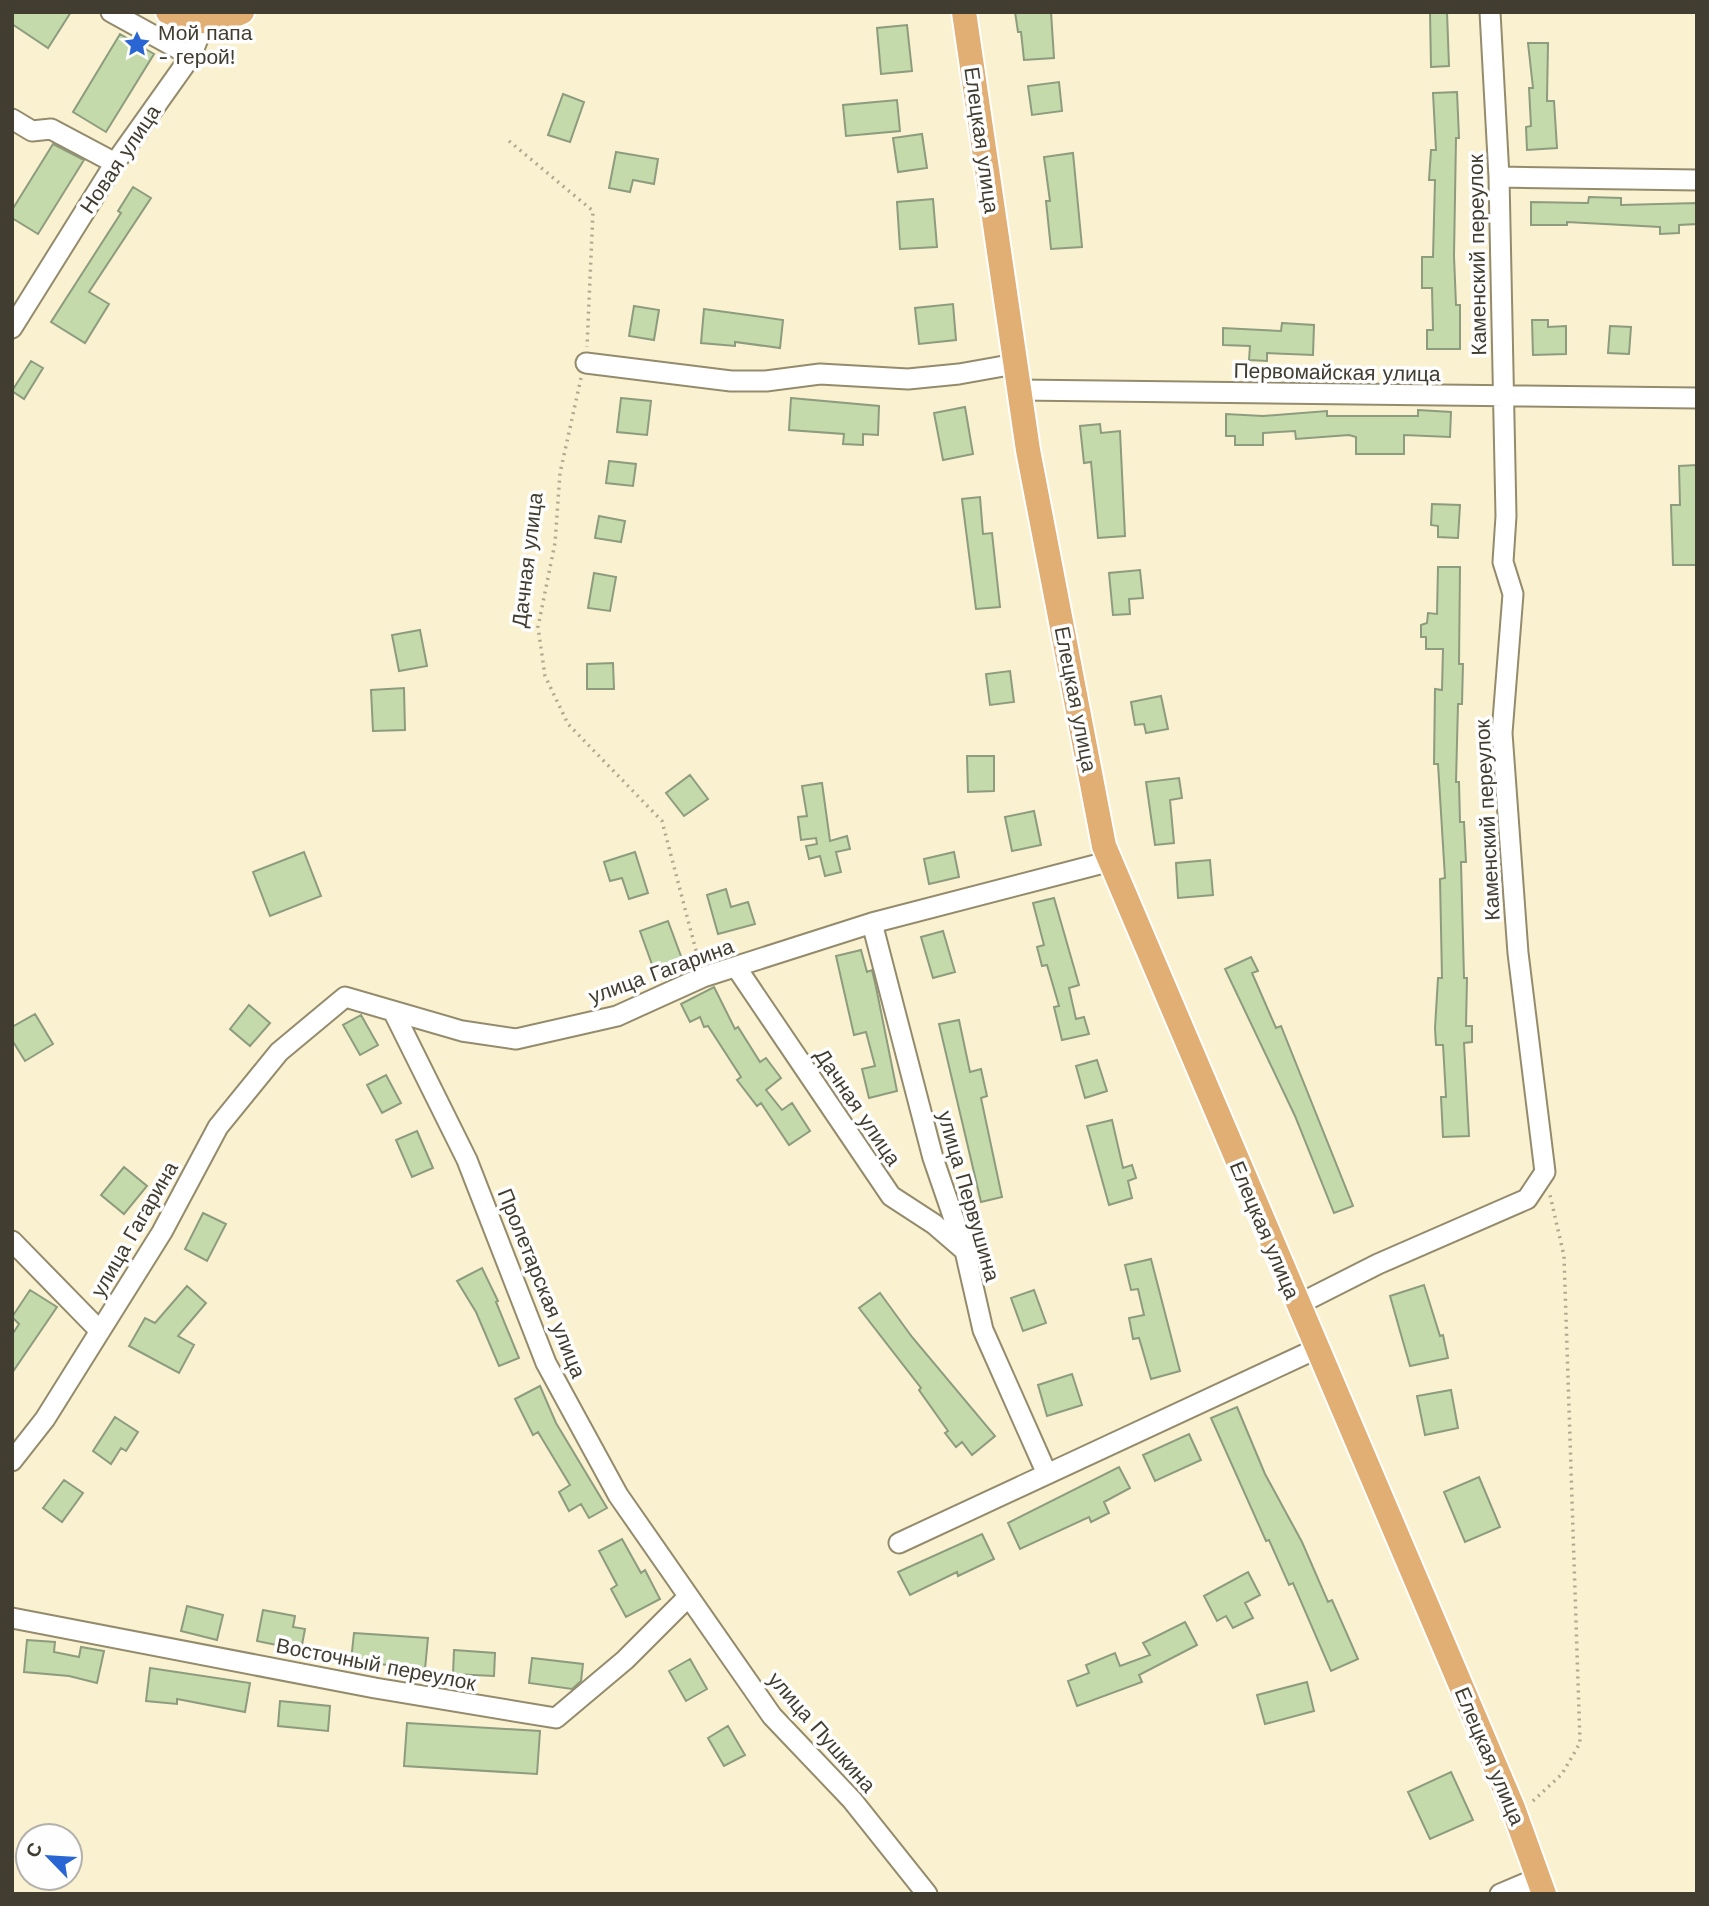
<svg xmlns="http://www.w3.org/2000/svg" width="1709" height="1906" font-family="'Work Sans',sans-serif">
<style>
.building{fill:#c4daaa;stroke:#8d9b7e;stroke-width:2}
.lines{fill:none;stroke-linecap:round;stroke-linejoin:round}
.minor-casing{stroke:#948b6d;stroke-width:23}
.major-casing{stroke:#fff;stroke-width:28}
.path{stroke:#afa88f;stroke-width:3.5;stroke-dasharray:2 5;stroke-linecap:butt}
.minor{stroke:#fff;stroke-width:19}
.major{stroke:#e1ae74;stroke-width:24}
.labels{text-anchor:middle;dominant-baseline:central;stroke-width:7;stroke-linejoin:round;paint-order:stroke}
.poi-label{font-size:21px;fill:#413d30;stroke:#fefefe;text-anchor:start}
.street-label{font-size:21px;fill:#413d30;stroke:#fefefe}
</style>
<rect width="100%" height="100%" fill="#faf1d0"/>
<path class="building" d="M12,12H71L48,48L12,24Z
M1015,12H1051L1054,58L1024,60L1021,32H1018Z
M1430,12H1447L1449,66L1431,67Z
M907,25L912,71L881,74L877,28Z
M120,34L154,54L106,132L73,112Z
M1528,43H1548L1547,101H1554L1557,148L1527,150L1526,127L1531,126L1529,88H1533Z
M1059,82L1062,111L1032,115L1028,86Z
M1457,92L1459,138H1456L1454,256L1456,305H1460V349H1427V330H1433L1432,288H1422V257H1433L1435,180H1429L1431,150H1436L1433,93Z
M563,94L584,102L570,142L548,135Z
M897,100L900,131L846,136L843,105Z
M922,134L927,168L898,172L893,138Z
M53,144L84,160L38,234L12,218V210Z
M616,152L658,159L654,184L633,180L630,192L609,188Z
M1073,153L1082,247L1051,249L1046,201H1050L1044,157Z
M133,187L151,198L89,292L109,304L85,343L51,322L121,213L118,211Z
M1589,197L1621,198V205L1697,203V224L1679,225V233L1660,234V227L1567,222V225H1531V202L1588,203Z
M933,199L937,247L900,249L897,202Z
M953,304L956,340L919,344L915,308Z
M634,306L659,310L654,340L629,336Z
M704,309L783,320L780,348L735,342V346L701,343Z
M1532,320H1548V327L1566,326V354L1533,355Z
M1282,323L1314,325L1313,355L1267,353V361L1249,360L1250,346L1223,345V328L1281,331Z
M1610,326L1631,327L1629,354L1608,353Z
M31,361L43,368L24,399L12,391Z
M621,398L651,401L647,435L617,432Z
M791,398L879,406L878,435L863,434V445L843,444L844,434L789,430Z
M965,407L973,454L943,460L934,413Z
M1418,410L1451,412L1450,437L1404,435V454H1356V437L1349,435L1296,439L1295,431L1263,433V445H1235V436H1226V414L1263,416L1327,411V416H1418Z
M1100,424L1101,433L1120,431L1125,536L1098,538L1091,462L1084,463L1080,426Z
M609,461L636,464L633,486L606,483Z
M1697,465V565H1673L1671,505H1680L1679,466Z
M980,497L983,534L992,533L1000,607L976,609L962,499Z
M1432,504L1460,505L1458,538L1438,537V526L1431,525Z
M599,516L625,521L621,542L595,538Z
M1438,567H1460L1459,664H1463L1462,704H1458L1456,782H1459L1460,822H1464L1466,862H1461L1464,978H1467L1466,1026H1472V1042L1464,1043L1469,1136L1443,1137L1441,1097H1446L1443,1045H1436L1435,1028L1438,978H1442L1440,879L1445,878L1438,764H1434L1435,689L1442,690L1443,649H1426V637H1421V625L1427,623L1428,613L1437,614Z
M1140,570L1143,598L1129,599L1130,614L1113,615L1109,573Z
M594,573L616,577L610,611L588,608Z
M420,630L427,666L399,671L392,635Z
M613,663L614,689H587V664Z
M1010,671L1014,702L990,705L986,674Z
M404,688L405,730L373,731L371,690Z
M1161,696L1168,729L1146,733L1144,724L1135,725L1131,702Z
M967,756H994V791L968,792Z
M690,775L708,799L684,816L666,793Z
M1179,778L1182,798L1170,800L1174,843L1155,845L1146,782Z
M822,783L830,841L847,836L850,849L836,852L841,872L825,876L820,856L809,859L806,846L817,844L816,838L801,840L798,817L807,816L802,786Z
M1034,811L1041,845L1012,851L1005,817Z
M304,852L321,896L270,916L253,872Z
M635,852L648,893L629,899L622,878L610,881L604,862Z
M954,852L959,877L929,884L924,859Z
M1210,860L1213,895L1178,898L1176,863Z
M726,889L731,907L748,902L755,924L718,934L707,895Z
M1054,898L1079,985L1069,988L1076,1019L1084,1017L1089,1034L1062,1040L1054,1007L1059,1006L1047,965L1042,966L1037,947L1044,945L1033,903Z
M668,921L682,959L654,970L640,931Z
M943,931L955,972L933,978L921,937Z
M861,950L867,972L872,970L876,987L897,1091L869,1098L862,1069L875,1066L866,1032L854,1035L836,956Z
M1251,957L1258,971L1252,973L1276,1028L1281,1026L1353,1206L1334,1213L1295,1116L1225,969Z
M714,987L735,1029L738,1027L760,1062L766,1058L781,1078L766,1090L782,1110L792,1103L810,1131L789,1145L761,1103L757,1106L737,1080L741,1077L708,1026L704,1027L700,1017L690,1022L681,1004Z
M249,1005L270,1023L250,1046L230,1029Z
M35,1014L53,1044L25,1061L12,1040V1027Z
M361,1015L378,1045L360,1055L343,1025Z
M959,1020L970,1072L981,1069L987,1096L981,1098L1002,1197L981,1202L939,1024Z
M1097,1060L1107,1091L1085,1098L1076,1066Z
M386,1075L401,1103L382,1113L367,1085Z
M1112,1120L1123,1168L1132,1165L1136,1178L1128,1181L1132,1198L1109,1205L1087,1126Z
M417,1131L433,1168L412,1177L396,1140Z
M124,1167L147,1186L124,1214L101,1195Z
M203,1213L226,1224L207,1261L185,1249Z
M1151,1259L1180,1371L1151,1379L1139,1338L1133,1339L1129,1318L1144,1315L1138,1289L1131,1290L1125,1265Z
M482,1268L498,1301L496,1302L519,1358L499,1366L476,1312L457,1281Z
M1424,1285L1440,1336L1443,1335L1448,1358L1410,1366L1390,1296Z
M187,1286L206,1303L178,1336L194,1345L179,1373L129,1346L145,1318L155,1323Z
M30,1290L57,1307L12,1373V1335L19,1324L12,1317Z
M1034,1290L1046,1323L1023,1331L1011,1298Z
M880,1293L912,1337L995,1436L972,1455L962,1442L956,1447L945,1433L948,1431L919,1390L921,1388L859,1308Z
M1072,1374L1082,1405L1047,1416L1038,1385Z
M540,1386L556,1423L607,1508L589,1518L581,1504L569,1511L559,1492L570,1485L538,1432L533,1435L515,1399Z
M1451,1390L1458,1428L1425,1435L1417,1396Z
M1237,1407L1265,1474L1302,1542L1328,1602L1332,1600L1358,1659L1331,1671L1293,1583L1289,1585L1269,1540L1266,1541L1211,1418Z
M115,1417L138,1432L126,1451L121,1448L111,1464L93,1451Z
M1189,1434L1201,1460L1155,1481L1143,1455Z
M1119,1467L1130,1488L1104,1502L1109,1513L1091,1522L1089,1517L1020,1549L1008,1523Z
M1479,1477L1500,1527L1465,1542L1444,1492Z
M64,1480L83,1493L62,1522L43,1508Z
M982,1534L994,1559L958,1576L957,1572L910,1595L898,1572Z
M622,1539L641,1573L645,1570L660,1599L626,1617L611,1589L617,1585L599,1551Z
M1248,1572L1260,1595L1245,1603L1253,1618L1233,1628L1226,1616L1217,1621L1204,1596Z
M187,1606L223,1615L217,1640L181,1631Z
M263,1610L295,1616L293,1627L305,1629L301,1650L257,1641Z
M1185,1622L1197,1645L1139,1675L1142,1682L1077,1706L1068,1681L1089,1673L1086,1665L1115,1653L1120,1666L1150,1655L1143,1643Z
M354,1633L428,1638L425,1669L351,1661Z
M27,1640L55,1642L54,1652L79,1657L81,1647L104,1651L97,1683L69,1676L24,1672Z
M454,1650L495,1653L494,1676L453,1674Z
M532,1658L583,1664L581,1681L572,1689L529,1683Z
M690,1659L707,1689L686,1701L669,1671Z
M150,1668L250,1683L245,1712L177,1699V1704L146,1701Z
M1307,1682L1314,1711L1265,1724L1257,1695Z
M280,1701L330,1706L328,1731L278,1726Z
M407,1723L540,1731L537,1774L404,1766Z
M728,1726L745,1755L724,1766L708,1738Z
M1451,1772L1473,1820L1430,1839L1408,1792Z"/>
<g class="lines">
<defs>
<path id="minor" d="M111,12L191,56
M12,119L32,131L51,129L115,163
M1499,177L1697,180
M12,328L115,163L191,56L204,24
M586,363L731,381H766L820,374L908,379L959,374L1015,364
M1019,390L1697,398
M872,923L933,1158L965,1251L983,1330L1047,1474
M736,967L891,1196L934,1224L963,1249
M393,1011L467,1160L546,1363L618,1495L772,1716L852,1800L927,1894
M12,1241L100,1331
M1297,1305L1378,1264L1527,1199L1545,1172L1518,953L1502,733L1513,594L1503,562L1506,516L1499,177L1490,12
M12,1461L45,1419L162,1232L218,1127L279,1052L345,997L462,1031L516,1039L617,1016L703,977L872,923L1111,861
M899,1543L1316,1349
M12,1618L375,1688L556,1718L625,1660L688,1597
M1500,1894L1538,1878"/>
<path id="major" d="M168,12C200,22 211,27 242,12
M964,12L1028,450L1104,846L1513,1808L1544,1894"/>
</defs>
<use href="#minor" class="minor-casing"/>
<use href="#major" class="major-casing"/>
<path class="path" d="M509,141L593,211L587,347
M581,378L560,473L555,543L538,627L545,676L568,724L662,821L699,962
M1533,1801L1562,1774L1580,1743L1564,1256L1550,1195"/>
<use href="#minor" class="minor"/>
<use href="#major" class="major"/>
</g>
<defs>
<symbol id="sight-bare" viewBox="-9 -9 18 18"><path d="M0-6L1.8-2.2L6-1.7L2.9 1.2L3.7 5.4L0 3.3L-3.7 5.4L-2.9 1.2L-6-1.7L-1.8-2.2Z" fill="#2966d3" stroke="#fefefe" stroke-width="2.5" paint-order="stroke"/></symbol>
</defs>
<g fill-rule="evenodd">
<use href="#sight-bare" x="118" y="25" width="38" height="38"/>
</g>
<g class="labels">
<g class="poi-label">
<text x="158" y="32">Мой папа<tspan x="158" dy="24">- герой!</tspan></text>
</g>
<g class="street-label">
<text transform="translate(982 140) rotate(82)">Елецкая улица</text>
<text transform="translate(120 159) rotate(-56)">Новая улица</text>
<text transform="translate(1477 255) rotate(-91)">Каменский переулок</text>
<text transform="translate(1337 372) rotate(1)">Первомайская улица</text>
<text transform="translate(527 560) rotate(-83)">Дачная улица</text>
<text transform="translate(1076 699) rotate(79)">Елецкая улица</text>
<text transform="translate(1487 820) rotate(-93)">Каменский переулок</text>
<text transform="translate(661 971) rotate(-20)">улица Гагарина</text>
<text transform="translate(858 1107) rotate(56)">Дачная улица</text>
<text transform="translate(969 1196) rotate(74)">улица Первушина</text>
<text transform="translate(134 1229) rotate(-60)">улица Гагарина</text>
<text transform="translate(1265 1230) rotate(67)">Елецкая улица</text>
<text transform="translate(542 1283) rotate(68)">Пролетарская улица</text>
<text transform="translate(376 1664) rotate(11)">Восточный переулок</text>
<text transform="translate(822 1732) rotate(49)">улица Пушкина</text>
<text transform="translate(1490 1756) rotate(67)">Елецкая улица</text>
</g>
</g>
<rect width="1709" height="1906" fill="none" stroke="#413d30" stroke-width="28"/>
<g transform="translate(49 1857) rotate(295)"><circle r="33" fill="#fefefe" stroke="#b2b1ac" stroke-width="2"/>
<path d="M0-5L12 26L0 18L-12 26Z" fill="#2966d3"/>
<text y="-10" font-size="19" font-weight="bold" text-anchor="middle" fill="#413d30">С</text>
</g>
</svg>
